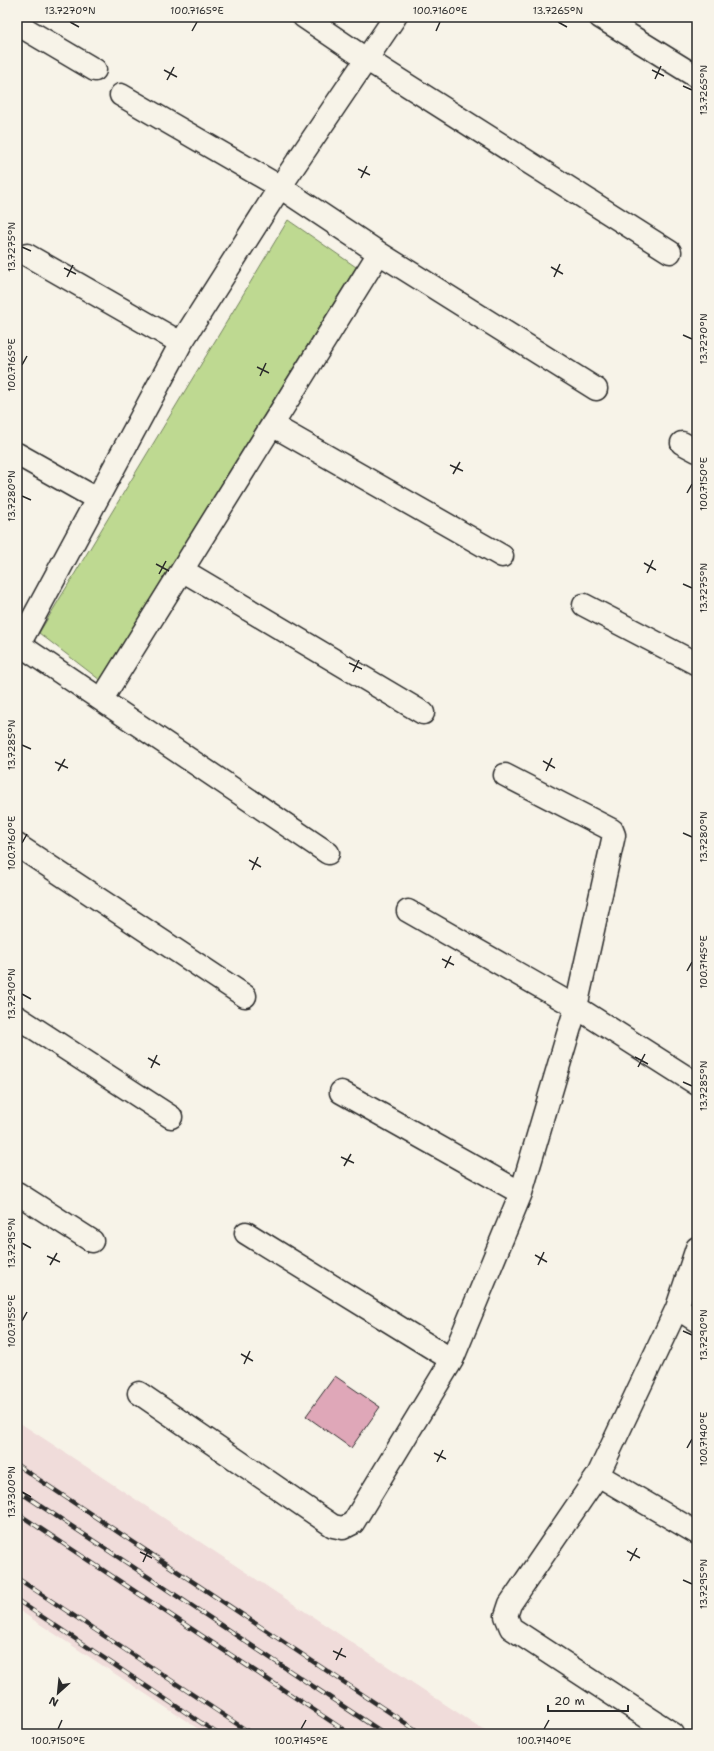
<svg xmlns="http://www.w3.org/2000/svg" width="714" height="1751" font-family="'Shantell Sans',sans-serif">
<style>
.built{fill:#f0dcda}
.green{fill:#bed991;stroke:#74825e}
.building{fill:#dfa7b8;stroke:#2b2b2b}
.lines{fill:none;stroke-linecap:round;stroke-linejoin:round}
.minor-casing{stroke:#2b2b2b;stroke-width:25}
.minor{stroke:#f7f3e8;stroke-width:22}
.rail-casing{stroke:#2b2b2b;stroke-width:4.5}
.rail{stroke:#f7f3e8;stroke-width:3;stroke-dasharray:9;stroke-linecap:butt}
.ticks{fill:none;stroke:#2b2b2b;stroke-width:1.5}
.neatline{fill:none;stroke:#2b2b2b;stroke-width:1.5}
.ticks-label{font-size:10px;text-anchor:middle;fill:#2b2b2b}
</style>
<rect width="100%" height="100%" fill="#f7f3e8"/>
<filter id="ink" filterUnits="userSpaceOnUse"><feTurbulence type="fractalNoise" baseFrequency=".025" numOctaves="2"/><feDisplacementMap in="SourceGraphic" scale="8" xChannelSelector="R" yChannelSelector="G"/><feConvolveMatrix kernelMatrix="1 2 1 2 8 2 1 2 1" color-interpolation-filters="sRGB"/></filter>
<g filter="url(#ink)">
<path class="built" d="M17,1421L43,1438L490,1734H206L17,1609Z"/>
<path class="green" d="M288,220L356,267L100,680L39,633Z"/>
<path class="building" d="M335,1376L380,1407L351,1448L306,1416Z"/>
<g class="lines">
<defs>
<path id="minor" d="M304,17L366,59L670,252
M600,17L697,77
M17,24L95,70
M121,95L280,187L379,253L596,389
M27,255L181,343
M272,425L502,556
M682,443L697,451
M17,454L97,499
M182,570L423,713
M584,605L697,664
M17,643L328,853
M17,648L181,343L280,187L395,17
M102,699L379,253
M17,845L245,996
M408,911L576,1007L697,1084
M17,1017L171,1117
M341,1092L521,1193
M17,1193L92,1241
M246,1233L452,1360
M677,1308L697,1321
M139,1393L333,1526L343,1528L353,1523L452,1360L521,1193L576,1007L614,835L612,830L505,775
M598,1475L697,1533
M673,1734L511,1628L506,1616L510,1604L598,1475L677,1308L697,1248"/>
</defs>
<use href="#minor" class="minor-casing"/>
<use href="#minor" class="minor"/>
<defs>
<path id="rail" d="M17,1465L422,1734
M17,1490L385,1734
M17,1513L350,1734
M17,1578L252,1734
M17,1600L218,1734"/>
</defs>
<use href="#rail" class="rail-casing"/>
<use href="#rail" class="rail"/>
</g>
</g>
<path class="ticks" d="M70,22L79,27M558,22L567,27M192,31L197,22M436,31L440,22M164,70L177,77M652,70L664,76M655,79L661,66M167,80L174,67M683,86L692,90M358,169L370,175M361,178L367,166M22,247L31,251M551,267L563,274M64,268L76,274M67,277L73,265M554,277L560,264M683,335L692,339M22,365L27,356M257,367L269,373M260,376L266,363M450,465L463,471M453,474L460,462M687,493L692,484M22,496L31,500M644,563L656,570M156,564L169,571M647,573L653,560M159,574L166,561M683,584L692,588M349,663L362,669M353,672L359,660M22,745L31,749M543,761L555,768M55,762L68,768M58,771L65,759M546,771L552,758M683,833L692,837M22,843L27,834M249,860L261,867M252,870L258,857M442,959L454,965M445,968L451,956M687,971L692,962M22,994L31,999M635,1057L648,1064M148,1058L160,1065M638,1067L645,1054M151,1068L157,1055M683,1082L692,1086M341,1157L354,1163M344,1166L351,1154M22,1243L31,1248M535,1255L547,1262M47,1256L60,1262M50,1265L57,1253M538,1265L544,1252M22,1321L27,1312M683,1331L692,1335M241,1354L253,1361M244,1364L250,1351M687,1448L692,1439M434,1453L446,1459M437,1462L443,1450M22,1492L31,1497M627,1551L640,1558M140,1552L152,1558M630,1561L637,1548M143,1562L149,1549M683,1580L692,1584M333,1651L346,1657M336,1660L342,1648M58,1729L62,1720M301,1729L306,1720M544,1729L549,1720"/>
<rect width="714" height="1751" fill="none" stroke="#f7f3e8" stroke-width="44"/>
<g transform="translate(58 1693) rotate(207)" stroke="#f7f3e8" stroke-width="3" paint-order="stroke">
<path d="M0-3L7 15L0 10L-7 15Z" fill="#2b2b2b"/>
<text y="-6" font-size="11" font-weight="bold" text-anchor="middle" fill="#2b2b2b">N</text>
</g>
<path d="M548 1705v6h80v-6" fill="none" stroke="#2b2b2b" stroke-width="2"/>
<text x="554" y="1705" font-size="12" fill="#2b2b2b" stroke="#f7f3e8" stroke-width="3" paint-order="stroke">20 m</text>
<rect x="22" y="22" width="670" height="1707" class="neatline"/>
<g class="ticks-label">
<text x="70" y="14">13.7270°N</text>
<text x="197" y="14">100.7165°E</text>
<text x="440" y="14">100.7160°E</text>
<text x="558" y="14">13.7265°N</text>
<text transform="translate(703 90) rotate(-90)" y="4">13.7265°N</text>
<text transform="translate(11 247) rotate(-90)" y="4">13.7275°N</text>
<text transform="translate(703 339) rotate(-90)" y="4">13.7270°N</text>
<text transform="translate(11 365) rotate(-90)" y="4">100.7165°E</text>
<text transform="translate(703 484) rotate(-90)" y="4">100.7150°E</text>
<text transform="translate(11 496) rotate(-90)" y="4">13.7280°N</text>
<text transform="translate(703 588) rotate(-90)" y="4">13.7275°N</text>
<text transform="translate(11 745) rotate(-90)" y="4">13.7285°N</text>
<text transform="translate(703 837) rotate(-90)" y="4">13.7280°N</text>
<text transform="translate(11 843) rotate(-90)" y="4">100.7160°E</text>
<text transform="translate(703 962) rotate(-90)" y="4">100.7145°E</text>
<text transform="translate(11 994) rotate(-90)" y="4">13.7290°N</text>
<text transform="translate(703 1086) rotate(-90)" y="4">13.7285°N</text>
<text transform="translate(11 1243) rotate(-90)" y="4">13.7295°N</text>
<text transform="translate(11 1321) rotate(-90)" y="4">100.7155°E</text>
<text transform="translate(703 1335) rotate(-90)" y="4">13.7290°N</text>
<text transform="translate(703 1439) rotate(-90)" y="4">100.7140°E</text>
<text transform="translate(11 1492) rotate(-90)" y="4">13.7300°N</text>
<text transform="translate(703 1584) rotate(-90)" y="4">13.7295°N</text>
<text x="58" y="1744">100.7150°E</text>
<text x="301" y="1744">100.7145°E</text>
<text x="544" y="1744">100.7140°E</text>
</g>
</svg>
